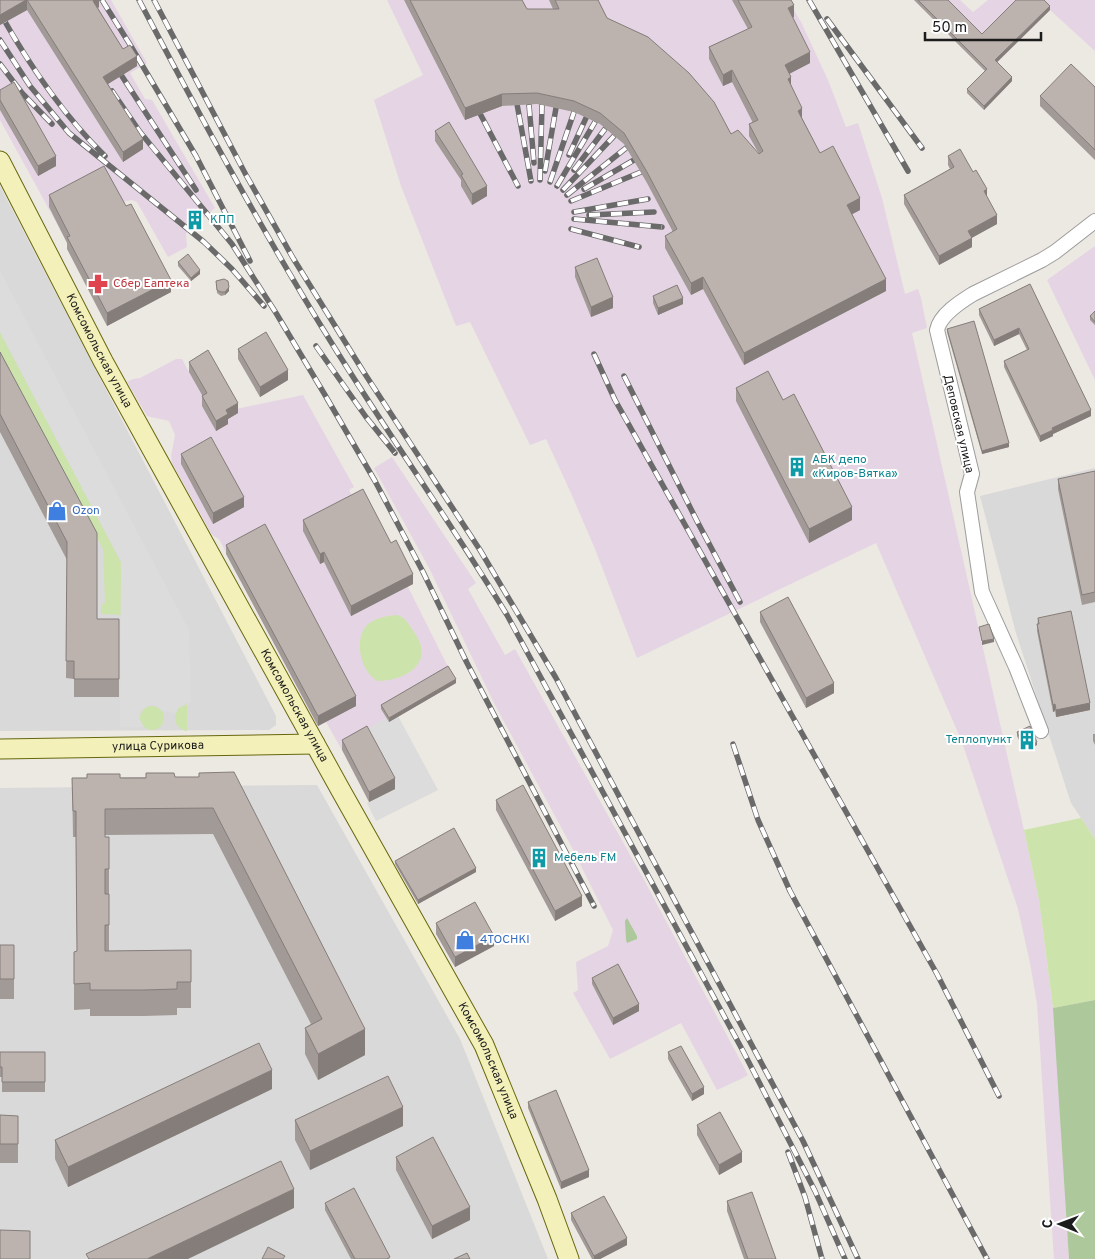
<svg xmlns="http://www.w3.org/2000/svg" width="1095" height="1259" font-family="Overpass,sans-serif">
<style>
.residential{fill:#dad9d9}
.industrial{fill:#e5d5e4}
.grass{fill:#cde3ac}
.forest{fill:#adc89a}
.parking{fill:#dcdcdc}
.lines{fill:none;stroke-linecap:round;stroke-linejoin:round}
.street-casing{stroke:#9d9d9d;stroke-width:16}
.secondary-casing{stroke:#67680e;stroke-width:21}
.street{stroke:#fff;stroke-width:14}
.secondary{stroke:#f3f0b9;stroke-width:19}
.rail-casing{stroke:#6a6a6a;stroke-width:5.5}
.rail{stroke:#fff;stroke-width:4;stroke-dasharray:11;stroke-linecap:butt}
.wall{fill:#a29a96}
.shaded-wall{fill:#847d7a}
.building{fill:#bcb3af;stroke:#847d7a}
.labels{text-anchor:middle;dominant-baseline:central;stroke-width:4;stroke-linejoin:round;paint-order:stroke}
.culture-label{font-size:12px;fill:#0d838f;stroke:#fff;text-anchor:start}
.health-label{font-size:12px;fill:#be3a42;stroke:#fff;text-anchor:start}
.street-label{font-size:12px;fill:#1c1c1c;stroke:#fff}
.shop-label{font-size:12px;fill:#366cbe;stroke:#fff;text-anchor:start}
</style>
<rect width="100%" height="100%" fill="#ece8e2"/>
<path class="residential" d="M0,186L276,716V725L269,730L0,731Z
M1095,468V839L1071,803L1016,633L980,496Z
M317,785L460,1039L548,1259H0V788Z"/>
<path class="industrial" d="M0,0H111L147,63L130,73L145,99L152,100L215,208L186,233L187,247L168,257L137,202L132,200L126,201L62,233L0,120Z
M387,0H788L801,22L828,80L846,127L858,123L882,198L905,294L918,289L921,298L927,328L912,333L1024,830L1039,900L1055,1024L1069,1259H1054L1037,1004L1030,963L1018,909L962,742L876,543L637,658L595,549L570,491L546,439L530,445L470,322L456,326L401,186L374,100L423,75Z
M914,0H960L973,12L988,0H1095V51L1050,10L987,73Z
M1095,246V380L1047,280Z
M176,359H182L189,372L236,409L303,395L354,487L349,490L386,560L393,557L456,683L389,722L387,718L367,736L342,750L326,722L317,726L219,539L212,535L172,463L171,456L175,435L169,421L147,416L127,382L133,379L140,378Z
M392,457L476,583L468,589L505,655L515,649L643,878L748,1075L741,1079L717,1090L681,1023L610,1059L573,993L578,990L576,962L608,946L613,930L569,842L495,705L428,566L374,468Z"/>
<path class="grass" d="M0,332L121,562L122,615L101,614V604L105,603L103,549L0,352Z
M395,615C402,615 406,620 410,626C413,631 418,637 420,643C429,669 399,681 378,681C360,672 353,638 368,624C376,618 386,616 395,615Z
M187,704V731C174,728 173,719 178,708Z
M140 718a12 12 0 1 1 24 0a12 12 0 1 1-24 0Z
M1081,818L1095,839V1000L1053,1008L1039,900L1024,830Z"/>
<path class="forest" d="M627,918L637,936V939L627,943L626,940L625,921Z
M1095,1000V1259H1069L1053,1008Z"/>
<path class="parking" d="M0,271L189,630L191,702L178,708L176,713L162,711L159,708L153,705L147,706L140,712L139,718L144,727H120L121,562L0,332Z
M398,716L438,790L376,821L367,803L395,788L366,730L386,718L389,722Z"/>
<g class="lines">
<defs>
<path id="street" d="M1041,731L1016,667L982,592L967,492L972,474L937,330C940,315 960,302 973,294L1042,260L1055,252L1095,221"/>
<g id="secondary">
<path id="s1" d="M0,161L103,361L340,789L484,1045L547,1199L569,1259"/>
<path id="s2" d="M0,749L315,744"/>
</g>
</defs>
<use href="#street" class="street-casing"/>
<use href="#secondary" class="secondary-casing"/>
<use href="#street" class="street"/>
<use href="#secondary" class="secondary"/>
<defs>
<path id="rail" d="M102,0L129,43L196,156L250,261
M139,0C200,116 262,231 331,342C388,434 451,523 507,615L743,1051L815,1191L845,1259
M154,0L246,175L293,258L363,371L480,550L556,678L803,1141L858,1259
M809,0L908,171
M0,13C28,63 64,116 105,156
M827,19L922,148
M0,40L30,86L69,133L204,242L232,269L264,306
M0,64L22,93L52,124
M114,64L196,190
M112,91L140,132L232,244L276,313L325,395L375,481L423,572L467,663L594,906
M515,93L531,181
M474,102L518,186
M529,105L534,163
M569,155L586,118
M574,170L605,129
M545,171L556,108
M540,180L542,105
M550,182L574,112
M557,186L595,122
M584,189L634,160
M563,190L614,136
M567,195L626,148
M571,201L641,172
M574,212L648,199
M589,215L654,212
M574,219L662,227
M571,229L639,247
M316,346L366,417L395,453
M594,354L615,400L937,974L999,1096
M624,376L697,521L740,602
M733,744L758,820L790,891L987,1259
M788,1152L805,1197L822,1259"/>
</defs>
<use href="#rail" class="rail-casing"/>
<use href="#rail" class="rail"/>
</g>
<path class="wall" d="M0,0H99V7L98,8L123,49L137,66L108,84L143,149L123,162L27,10L0,25Z
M404,0H522L527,9H553L549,0H598L607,18L731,134L759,154L749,136V124L753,123L732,82L723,86L709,59V47L748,29L732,0H791L794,17L792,18L810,63L789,74L791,85L802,118L820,153L860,210L852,214L886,291L744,365L703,289L691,295L665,248V236L673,232L647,183L624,144L600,124L574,112L537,104L502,106L465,120Z
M914,0H948L982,34L1050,10L997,62L1012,81L984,110L967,93V89L985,71Z
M1095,87V160L1040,106V96Z
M0,90L56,166L38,176L0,110Z
M435,131L487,196L472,205L461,186V180L435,141Z
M948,156L987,197L997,224L971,238L972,247L939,265L904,204V195L950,169L948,165Z
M49,195L171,292L107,326L67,249V243L49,207Z
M178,262L200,274L191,281L178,266Z
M575,267L613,308L591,317L575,277Z
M216,281L229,291L225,295L221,296L217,293Z
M1030,284L1091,416L1053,434V436L1040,442L1004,367V361L1027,350L1019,334L994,346L979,315V309Z
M653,296L683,304L658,315L653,303Z
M1095,311V325L1090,320V316Z
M947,329L1009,447L982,454L947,332Z
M238,349L288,380L260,397L238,359Z
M0,352L97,619H119V697H74V679L66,678L67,560L0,432Z
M189,362L238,413L228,419V424L216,431L202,406V395L189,372Z
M736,388L783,400L852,520L809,543L736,401Z
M181,454L244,507L213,524L181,464Z
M1095,473V602L1082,605L1058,489V479Z
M303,520L413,584L351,616L324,562L320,564L303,531Z
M226,545L356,706L318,726L226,554Z
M760,612L834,693L806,708L760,622Z
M1038,618L1090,710L1056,717L1055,711L1053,712L1037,631Z
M456,683L389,722L381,709V705Z
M1017,732L1037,745L1024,751L1017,736Z
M1093,734H1095V745L1093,741Z
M342,740L395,789L369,802L342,750Z
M199,777L365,1055L318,1080L305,1054V1028L311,1024L213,834L105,835V837H109V951L191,950V1008H177V1015L144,1016H90V1009L74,1010V952L77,951L76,837H73L72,778Z
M496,800L582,906L555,921L496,810Z
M395,861L476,872L418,904L395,864Z
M436,923L494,946L455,967L436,934Z
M0,945H14V999H0Z
M592,978L639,1011L613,1025L592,984Z
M0,1052H45V1092H2V1077H0Z
M668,1052L704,1094L692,1101L668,1059Z
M272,1089L68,1187L55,1159V1140Z
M528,1102L589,1177L561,1189L528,1108Z
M0,1115L18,1135V1163H0Z
M295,1120L403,1126L310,1170L295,1140Z
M697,1125L742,1162L719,1175L697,1135Z
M396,1157L470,1220L432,1239L396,1170Z
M727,1201L776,1259H744L727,1211Z
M325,1203L390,1259H351L325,1210Z
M571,1213L627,1245L600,1259H592L571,1220Z"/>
<path class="shaded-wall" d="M26,0H27V10L0,25V15Z
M94,0H99V7L93,11V1Z
M794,5V17L788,20V8Z
M1050,6V10L995,64V60Z
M810,52V63L785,76V65Z
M137,56V66L103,87V77Z
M732,70V82L723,86V75Z
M791,77V89L788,79Z
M1012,77V81L984,110V106Z
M502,94V106L465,120V108Z
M802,108V120L798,111Z
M143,139V149L123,162V152Z
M56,156V166L38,176V166Z
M487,186V196L472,205V194Z
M987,189V198L984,191Z
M860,198V210L847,217V205Z
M997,215V224L968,240V231Z
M972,238V247L939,265V256Z
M200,270V274L191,281V278Z
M703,277V289L691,295V283Z
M886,279V291L744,365V353Z
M171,280V292L107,326V313Z
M229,287V291L225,295V292Z
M613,297V308L591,317V307Z
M683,298V304L658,315V308Z
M1019,328V334L994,346V340Z
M288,370V380L260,397V387Z
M238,403V413L228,419V424L216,431V421L226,410Z
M1091,410V416L1053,434V436L1040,442V436L1052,428Z
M1009,443V447L982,454V451Z
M244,497V507L213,524V513Z
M852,507V520L809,543V529Z
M324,552V562L320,564V554Z
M413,574V584L351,616V606Z
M994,639V642L982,645V641Z
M456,679V683L389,722V718Z
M834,683V693L806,708V698Z
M356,696V706L318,726V716Z
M1090,703V710L1056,717V710Z
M1055,704V711L1053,712V705Z
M1037,742V745L1024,751V748Z
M395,778V789L369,802V792Z
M476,868V872L418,904V900Z
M582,896V906L555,921V911Z
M494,936V946L455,967V957Z
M639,1004V1011L613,1025V1018Z
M365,1029V1055L318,1080V1054Z
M272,1070V1089L68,1187V1167Z
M704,1087V1094L692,1101V1094Z
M403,1107V1126L310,1170V1151Z
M742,1152V1162L719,1175V1165Z
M589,1170V1177L561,1189V1182Z
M294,1189V1208L188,1259H147Z
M470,1207V1220L432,1239V1226Z
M627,1238V1245L600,1259H594V1256Z"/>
<path class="building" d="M0,0H26L0,15Z
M27,0H94L93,1L123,49L130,45L137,56L103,77L143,139L123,152Z
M410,0H522L527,9H559L555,0H598L607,18L648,37L689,73L714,102L731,134L738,130L759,154L763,151L749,124L758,120L732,70L723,75L709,47L752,27L738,0H791L794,5L788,8L810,52L785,65L791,77L788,79L802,108L798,111L820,153L833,146L860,198L847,205L886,279L744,353L703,277L691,283L665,236L677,229L647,172L624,133L600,113L574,101L537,93L502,94L465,108Z
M918,0H948L982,34L1016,0H1044L1050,6L995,60L1012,77L984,106L967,89L987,69Z
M1071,64L1095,87V150L1040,96Z
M14,82L56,156L38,166L0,100V90Z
M449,122L487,186L472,194L461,175L463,174L435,131Z
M960,149L973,172L976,170L987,189L984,191L997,215L968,231L972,238L939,256L904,195L954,167L948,156Z
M104,166L126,206L131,204L171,280L107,313L67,237L70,236L49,195Z
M188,254L200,270L191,278L178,262Z
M597,258L613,297L591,307L575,267Z
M224,279L228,281L229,287L225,292H221L217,290L216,281Z
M1030,284L1091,410L1052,428L1053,430L1040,436L1004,361L1029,349L1019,328L994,340L979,309Z
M677,285L683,298L658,308L653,296Z
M1095,311V322L1090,316Z
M974,321L1009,443L982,451L947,329Z
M266,332L288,370L260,387L238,349Z
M208,350L238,403L226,410L228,414L216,421L202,396L207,393L189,362Z
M0,352L97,533V619H119V679H74V661H66L67,542L0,414Z
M768,371L783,400L794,394L852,507L809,529L736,388Z
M211,437L244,497L213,513L181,454Z
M1095,471V592L1082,595L1058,479Z
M363,489L391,543L396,540L413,574L351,606L324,552L320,554L303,520Z
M265,524L356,696L318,716L226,545Z
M788,597L834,683L806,698L760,612Z
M1071,611L1090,703L1056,710L1055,704L1053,705L1037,624H1039L1038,618Z
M989,624L994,639L982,641L979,627Z
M448,666L456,679L389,718L381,705Z
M367,726L395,778L369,792L342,740Z
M1030,726L1037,742L1024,748L1017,732Z
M234,772L365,1029L318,1054L305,1028L322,1019L213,808L105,809V837H109V869H105V894H109V925H105V951L191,950V982H177V989L144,990H90V983L74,984V952L77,951L76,842V811H73L72,778H87V774H120V778H146V773H174L175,777H199V773Z
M523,785L582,896L555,911L496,800Z
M454,828L476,868L418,900L395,861Z
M475,902L494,936L455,957L436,923Z
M0,945H14V979H0Z
M618,964L639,1004L613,1018L592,978Z
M259,1043L272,1070L68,1167L55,1140Z
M681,1046L704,1087L692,1094L668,1052Z
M0,1052H45V1082H2V1067H0Z
M388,1076L403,1107L310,1151L295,1120Z
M556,1090L589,1170L561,1182L528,1102Z
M720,1112L742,1152L719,1165L697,1125Z
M0,1115L18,1116V1144H0Z
M433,1137L470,1207L432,1226L396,1157Z
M281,1161L294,1189L147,1259H89L86,1254Z
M354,1188L390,1257L387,1259H355L325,1203Z
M752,1192L776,1259H748L727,1201Z
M604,1196L627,1238L594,1256L571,1213Z
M0,1230L30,1231V1259H0Z
M268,1247L285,1256L283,1259H262Z
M467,1253L470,1259H454Z"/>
<defs>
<symbol id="building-bare" viewBox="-9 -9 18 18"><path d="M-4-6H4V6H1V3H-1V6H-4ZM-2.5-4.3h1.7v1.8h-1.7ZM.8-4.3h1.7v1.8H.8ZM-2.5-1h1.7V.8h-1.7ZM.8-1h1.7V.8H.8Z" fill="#0f9aa8" stroke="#fff" stroke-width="2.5" paint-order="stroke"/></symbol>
<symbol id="pharmacy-bare" viewBox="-9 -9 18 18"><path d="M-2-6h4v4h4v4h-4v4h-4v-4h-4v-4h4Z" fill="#e0444e" stroke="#fff" stroke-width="2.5" paint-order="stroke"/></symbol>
<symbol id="shop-bare" viewBox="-9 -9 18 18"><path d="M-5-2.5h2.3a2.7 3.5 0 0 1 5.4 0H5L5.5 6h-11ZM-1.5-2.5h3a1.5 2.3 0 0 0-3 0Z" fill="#3f7fe0" stroke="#fff" stroke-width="2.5" paint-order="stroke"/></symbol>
</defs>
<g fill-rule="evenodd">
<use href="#building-bare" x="181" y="206" width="28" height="28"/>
<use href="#pharmacy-bare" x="84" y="270" width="28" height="28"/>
<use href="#building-bare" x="783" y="453" width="28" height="28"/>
<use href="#shop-bare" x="43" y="497" width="28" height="28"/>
<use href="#building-bare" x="1013" y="726" width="28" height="28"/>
<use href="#building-bare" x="525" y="844" width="28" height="28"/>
<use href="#shop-bare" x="451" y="926" width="28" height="28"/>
</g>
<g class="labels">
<g class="culture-label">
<text x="210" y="220">КПП</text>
<text x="812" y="460">АБК депо<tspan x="812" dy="14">«Киров-Вятка»</tspan></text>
<text x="1012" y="740" text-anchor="end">Теплопункт</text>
<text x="554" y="858">Мебель FM</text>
</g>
<g class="health-label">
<text x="113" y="284">Сбер Еаптека</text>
</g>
<g class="street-label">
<text stroke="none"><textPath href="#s1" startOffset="214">Комсомольская улица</textPath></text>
<text transform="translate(958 424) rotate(77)">Деповская улица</text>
<text stroke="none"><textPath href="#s1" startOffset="619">Комсомольская улица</textPath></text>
<text stroke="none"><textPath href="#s2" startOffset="158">улица Сурикова</textPath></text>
<text stroke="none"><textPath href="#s1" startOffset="1024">Комсомольская улица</textPath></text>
</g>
<g class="shop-label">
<text x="72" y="511">Ozon</text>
<text x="480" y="940">4TOCHKI</text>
</g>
</g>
<g transform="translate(1060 1224) rotate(271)" stroke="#ffffff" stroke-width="4" paint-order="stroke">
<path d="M0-4L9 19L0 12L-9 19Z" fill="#1c1c1c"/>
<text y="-8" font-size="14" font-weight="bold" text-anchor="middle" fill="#1c1c1c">С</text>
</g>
<path d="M925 32v8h116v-8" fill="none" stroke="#1c1c1c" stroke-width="2.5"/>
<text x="932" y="32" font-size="15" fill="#1c1c1c" stroke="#ffffff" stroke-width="4" paint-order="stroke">50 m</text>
</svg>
